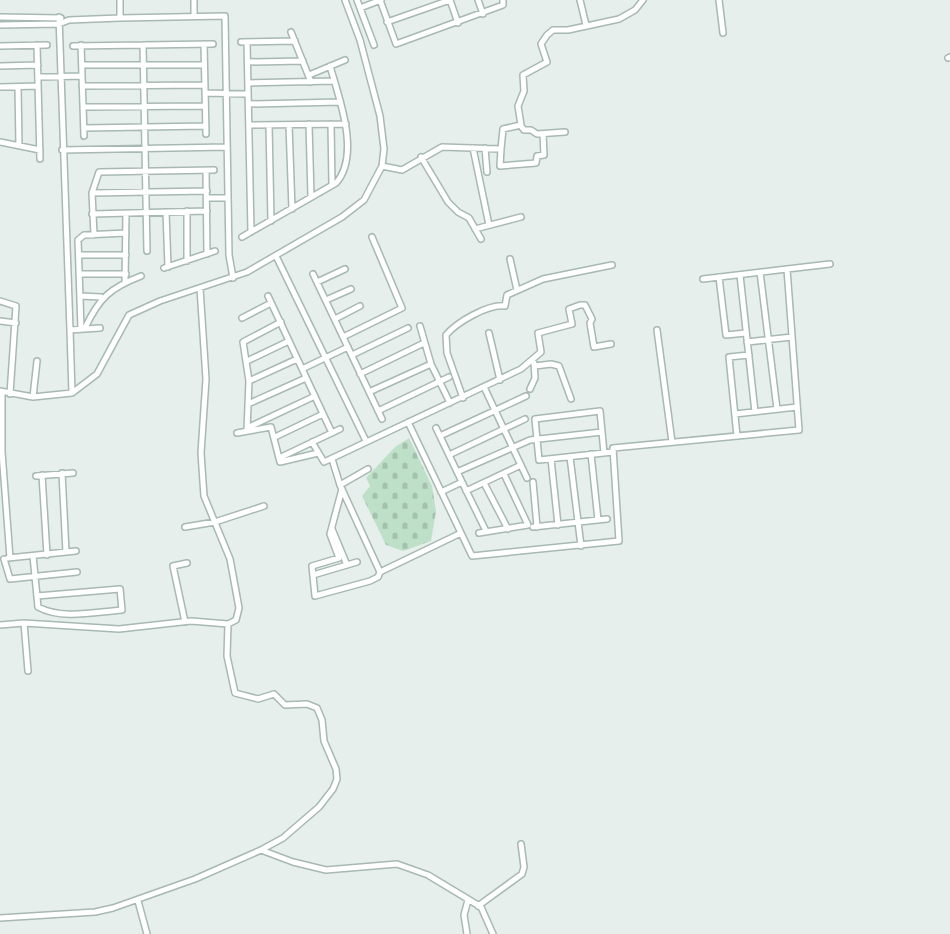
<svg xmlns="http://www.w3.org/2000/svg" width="950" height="934" font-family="'Noto Sans',sans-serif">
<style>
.cemetery{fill:url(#cemetery-stones)}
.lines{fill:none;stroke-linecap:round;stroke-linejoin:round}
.street-casing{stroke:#a8b8b2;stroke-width:8}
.street{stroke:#fff;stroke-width:5}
</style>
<defs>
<pattern id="cemetery-stones" width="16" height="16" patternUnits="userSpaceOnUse" patternTransform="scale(1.25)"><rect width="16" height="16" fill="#bfe0c8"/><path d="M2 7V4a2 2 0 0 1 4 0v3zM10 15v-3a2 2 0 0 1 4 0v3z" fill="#a4c1ad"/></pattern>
</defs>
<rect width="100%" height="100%" fill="#e6efeb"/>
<path class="cemetery" d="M409,438L432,486L436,511L431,541L403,551L386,545L362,496L370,486L366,478L395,447Z"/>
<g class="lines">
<defs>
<path id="street" d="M357,0L374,45
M380,0L396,44L503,5V0
M478,0L483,14
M580,0L586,25
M719,0L723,33
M360,8L381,0
M194,16V0
M0,17L61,18
M59,17L70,330
M120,18V0
M387,22L450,0L458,23
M0,25L59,24L69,20L120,18L225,16L229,255L233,278
M291,32L311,82
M241,42L295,41
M247,42L251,232
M204,44L206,134
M37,45L40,159
M81,45L84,136
M143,45L147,251
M0,46L47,45
M73,46L213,44
M948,58L950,57
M248,62L303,61
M82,65H204
M0,66L38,65
M309,75L345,60
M38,77L82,76
M248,83L334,81
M82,86L205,85
M0,87L38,86
M18,87L19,146
M205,93L248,94
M249,104L340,102
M83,107L205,106
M309,124L311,197
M331,124L332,185
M249,125L346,124
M269,125L271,221
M289,125L292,209
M521,126L524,130H531L537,134L565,132
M84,128L206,126
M0,142L40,150
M473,148L489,225
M485,148L487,172
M501,149L500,166L536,163L537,156L544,155L543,134
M62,150L227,147
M421,157L448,202L458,212L469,218L481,239
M382,166L402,170L442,147L501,149L503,129L521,125L518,106L524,91L523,75L547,62L541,44L547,35L553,30H568L619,19L635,10L643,0
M206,171L207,254
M92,193L207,191
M207,198H228
M166,212L168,267
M92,214L207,211
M475,229L521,217
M94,235L92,193L99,172L214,170
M242,237L336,183C361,155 339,98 330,66
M79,255H126
M276,256L366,441
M510,259L517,290
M187,261V211
M164,268L215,251
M760,272L777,409
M79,274H126
M313,274L382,419
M740,275L755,412
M719,277L726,335L746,333
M703,279L787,269
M125,282L126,214
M317,282L345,269
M80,296L101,297
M268,296L332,433
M326,300L351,289
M0,301L16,306L10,394
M242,318L271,303
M335,319L360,306
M0,321L16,323
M420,326L431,364L450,403
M81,328L78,240L84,235L126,233
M85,328C99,298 110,288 141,276
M657,330L672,442
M489,333L500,380
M343,337L402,308L372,237
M747,342L792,337
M352,355L408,328
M247,361L289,341
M535,366L551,364L559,366L571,399
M302,369L348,347
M360,374L424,343
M249,381L297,359
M484,387L527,478
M530,389L535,378L534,363
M0,391L33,397L72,393L97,374L129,315L160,301L247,272L342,217L364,200L382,166L384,149L380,116L360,40L345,0
M2,392V452L10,558
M369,392L431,364
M72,393L70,330L100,328
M33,397L37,361
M463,398L447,353L446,335C457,322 488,304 505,306L507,295L543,279L612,265
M248,404L306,378
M378,411L449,377
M735,414L797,407
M408,422L472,556L619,541L613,448L799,430L787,269L830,264
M247,428L315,396
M436,428L462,482
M247,430L249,381L243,342L281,322
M237,433L271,427L280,462L318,453
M440,436L526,396
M737,436L729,357L749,355
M275,437L323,414
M312,442L324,462L521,369L541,352L538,333L572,324L569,309L580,305H585L592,319L590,323L594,347L611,344
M604,453L600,411L535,419L539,460L613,452
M591,454L598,520
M449,455L525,419
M570,457L581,546
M279,458L340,429
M332,459L340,485
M551,459L558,525
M368,469L340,485L380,572
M457,472L530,440L602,432
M62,473L66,552
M42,475L47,555
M36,476L73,473
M533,482L537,527
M484,483L508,529
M342,489L330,534L339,558L312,566L315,596L370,581L378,577L380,572L461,533
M466,491L521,465
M441,492L462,482L486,531
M185,527L215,522L264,506
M533,527L607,519
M332,529L347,565
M479,533L528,525L504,474
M33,556L38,607C62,620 95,612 122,610L120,589L37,596
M8,558L76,551
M4,559L10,579L77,572
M313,575L357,562
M185,622L173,566L187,563
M0,625L24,623
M28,671L24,623L119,629L191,621L228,624L236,620L239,608L230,559L204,496L203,482L201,453L206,379L200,288
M261,850L293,862L326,870L397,864L428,875L481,907L493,934
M138,901L147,934
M478,906L522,874L524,867L521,844
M0,918L95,912L113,908L195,879L261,850L283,838L319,807L333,789L337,779L336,769L324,741L322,720L317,708L307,704L285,705L274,694L258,699L235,693L227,656L228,624
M467,934L464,915L468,900"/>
</defs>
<use href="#street" class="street-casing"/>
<use href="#street" class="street"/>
</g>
</svg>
